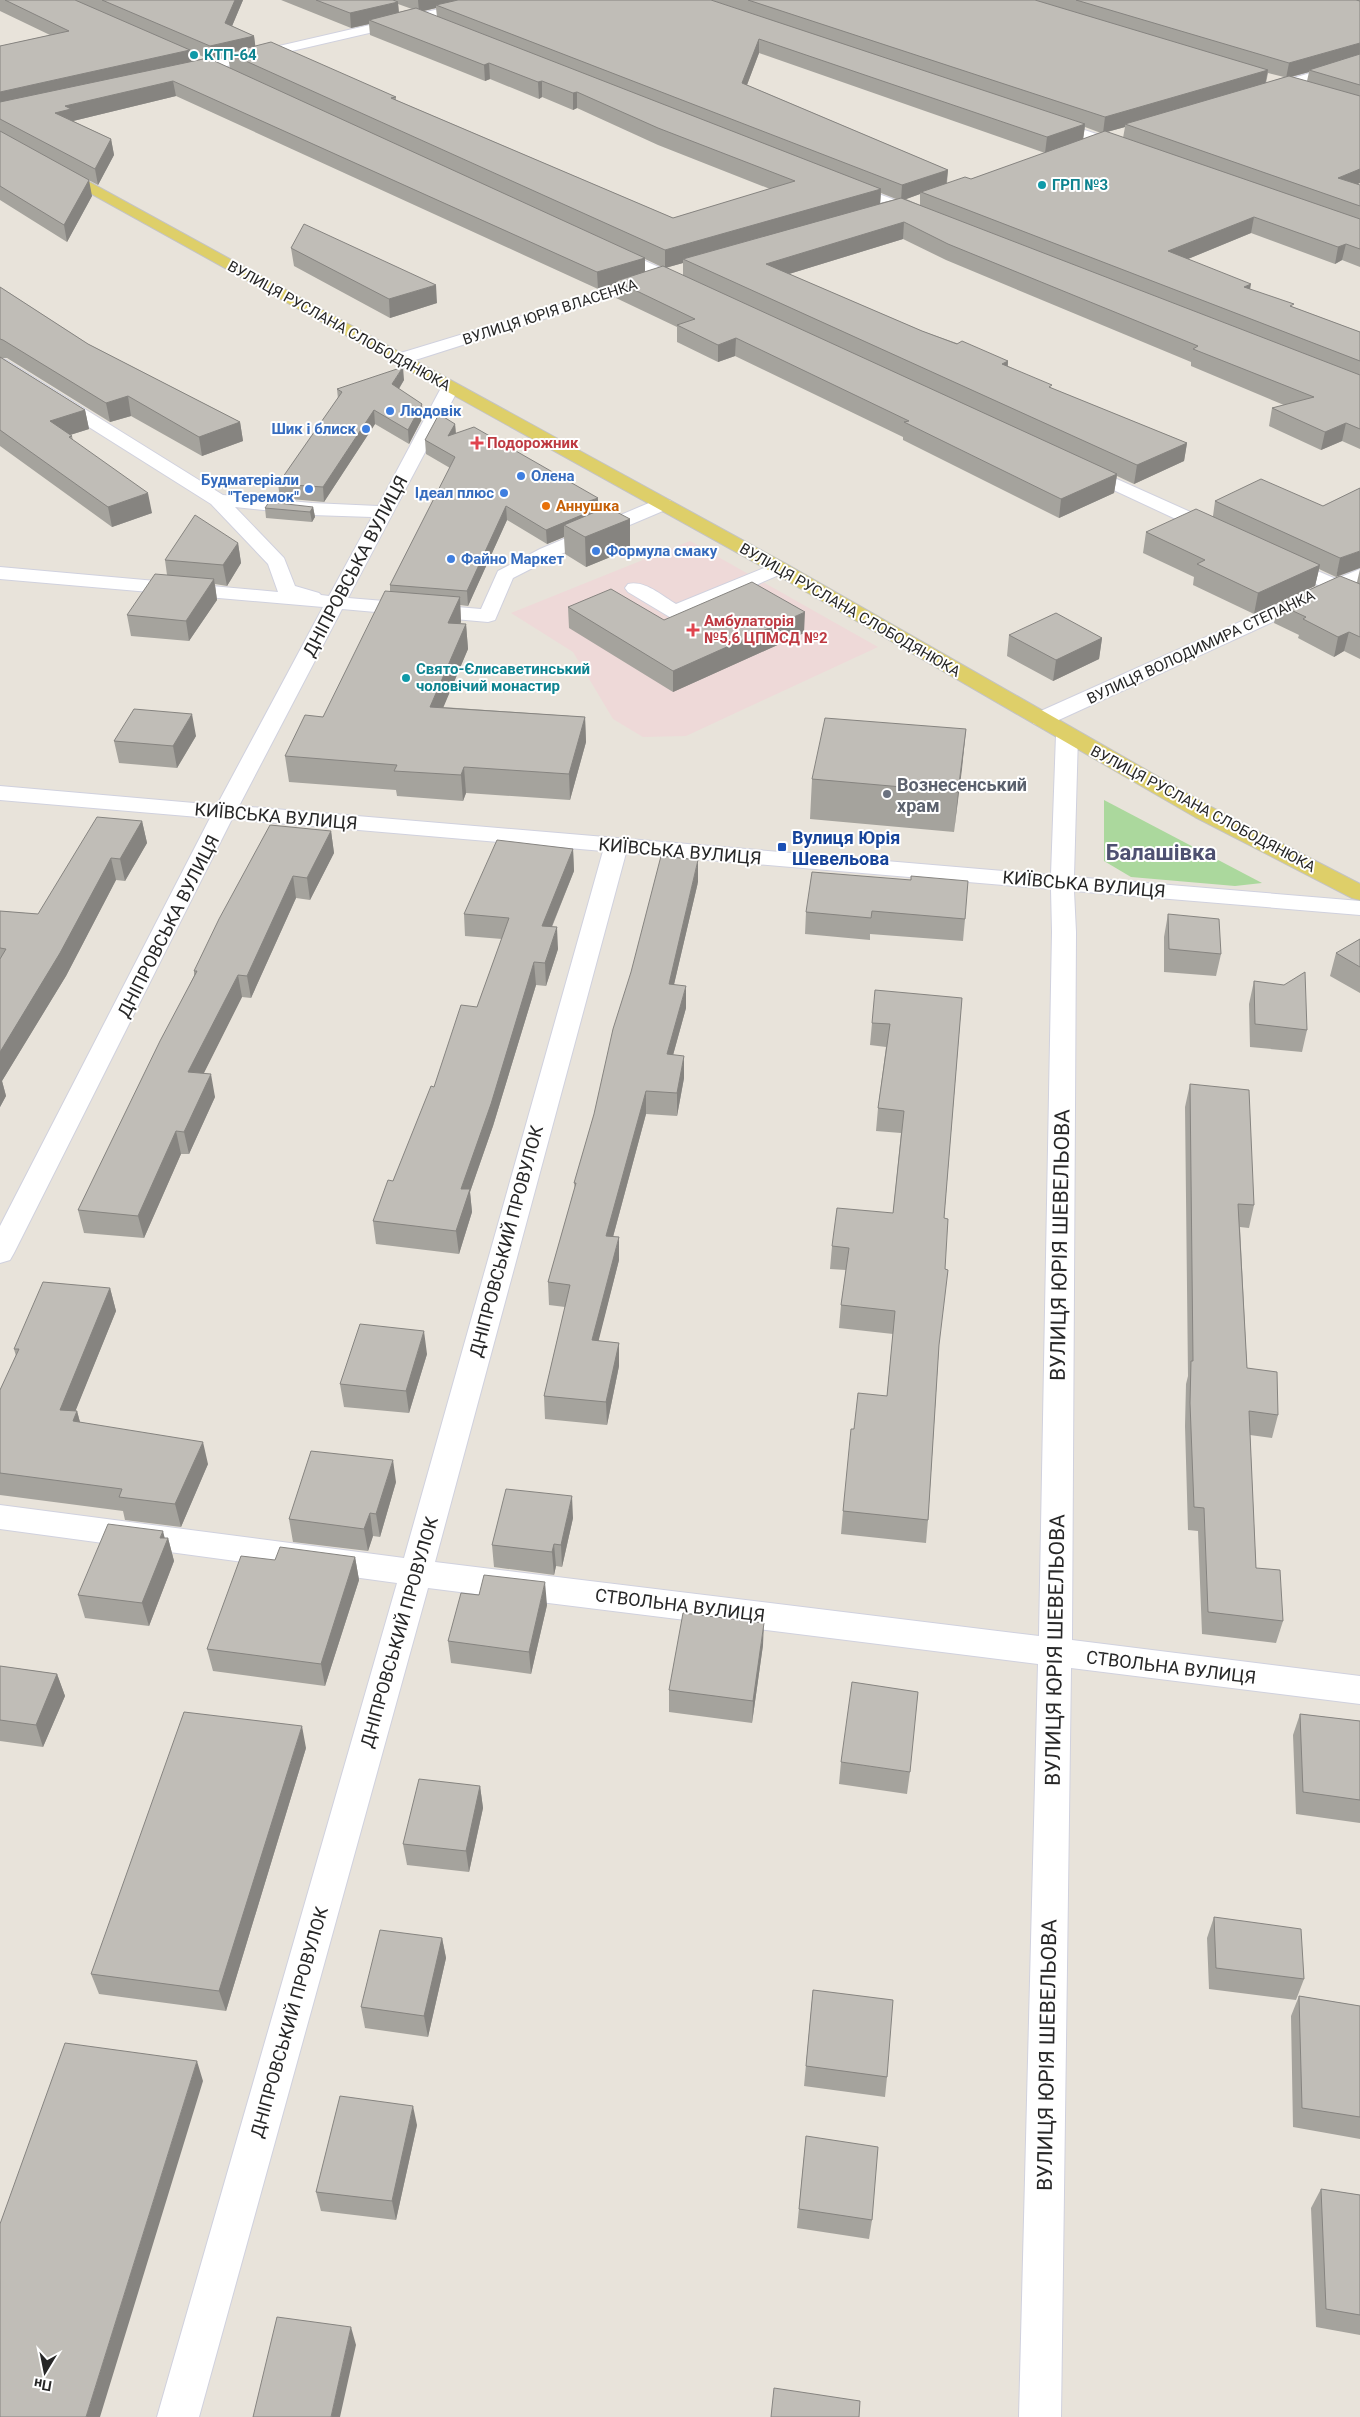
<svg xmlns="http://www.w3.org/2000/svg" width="1360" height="2417" font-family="Roboto,sans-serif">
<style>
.medical{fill:#eed9d8}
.green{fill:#abd89d}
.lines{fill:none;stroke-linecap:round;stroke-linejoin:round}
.minor-casing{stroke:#d0d1de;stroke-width:2}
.major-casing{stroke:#c3c3c3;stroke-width:2}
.minor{fill:#fff;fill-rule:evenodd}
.major{fill:#decf69;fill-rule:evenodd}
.wall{fill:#a5a39d;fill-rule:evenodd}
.shaded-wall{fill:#868480}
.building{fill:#c0bdb7;stroke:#868480}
.culture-dot{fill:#0f9aa8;stroke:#fff;stroke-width:2}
.shop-dot{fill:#3f7fe0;stroke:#fff;stroke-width:2}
.health-dot{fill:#e0444e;stroke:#fff;stroke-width:2}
.food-dot{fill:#e8710a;stroke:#fff;stroke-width:2}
.worship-dot{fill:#6b7280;stroke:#fff;stroke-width:2}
.transit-dot{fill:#1a4fb4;stroke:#fff;stroke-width:2}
.labels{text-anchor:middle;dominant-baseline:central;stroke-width:4;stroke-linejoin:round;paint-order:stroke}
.far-culture-label{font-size:15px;font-weight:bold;fill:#0d838f;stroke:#fff;text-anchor:start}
.far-street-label{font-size:15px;fill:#272727;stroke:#fff}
.far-shop-label{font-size:15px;font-weight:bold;fill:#366cbe;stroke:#fff;text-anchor:start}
.far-health-label{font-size:15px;font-weight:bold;fill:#be3a42;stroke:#fff;text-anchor:start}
.far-food-label{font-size:15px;font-weight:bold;fill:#c56008;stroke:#fff;text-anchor:start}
.street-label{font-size:18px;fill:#272727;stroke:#fff}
.worship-label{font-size:18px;font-weight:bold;fill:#5b616d;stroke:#fff;text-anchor:start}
.transit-label{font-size:18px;font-weight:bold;fill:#164399;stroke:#fff;text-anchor:start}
.near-street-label{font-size:21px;fill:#272727;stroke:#fff}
.district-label{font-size:22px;font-weight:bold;fill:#4e5071;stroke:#fff}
</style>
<rect width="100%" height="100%" fill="#e8e3da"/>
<path class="medical" d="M690,541L878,647L686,736L643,737L613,719L573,652L511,613Z"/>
<path class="green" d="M1104,800L1262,883L1235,886L1131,877L1104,861Z"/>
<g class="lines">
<defs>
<path id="minor" d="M478,0H500L494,4L184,76L177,72L184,68Z
M1360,58V66L1268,94L1261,90L1263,87Z
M1048,118L1130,145L1132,148L1125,152L1120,151L1043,125L1041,122L1043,119Z
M846,182L928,212L930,215L923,219L918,218L841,189L839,186L841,183Z
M612,246L692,282L694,285L686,290L657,278L659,280L657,283L406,363H394L392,359L394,355L654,276L607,254L604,251L607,248Z
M0,359L6,360L223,495L312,503L378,506L441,388L444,384H456L459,388L348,598L481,609L498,571L540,549L656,500H670L672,504L670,508L554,557L513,578L495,620L488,622L342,609L239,806L1051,875L1056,735L1059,730L1067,729L1075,730L1078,735L1074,877L1360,901V915L1074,891L1076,932L1072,1640L1360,1676V1704L1071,1668L1061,2417H1019L1038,1664L428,1588L199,2417H157L397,1583L0,1529V1505L404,1558L603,851L232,819L14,1253L10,1260L0,1263V1226L210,818L0,800V786L217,805L323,607L0,579V567L278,592L268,564L211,504L0,371ZM235,507L312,515L372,517L329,596L321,595L319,593L295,586L284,558ZM626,853L1051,889L1052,932L1039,1636L435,1562Z
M1081,463L1224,527L1226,531L1224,535H1210L1075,472L1072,468L1075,464Z
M1283,556L1336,579L1360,569V582L1352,586L1360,590V603L1336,593L1050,724L1042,725L1034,724L1031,719L1034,714L1320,586L1276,566L1273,562L1276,558Z
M779,562L786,564L789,568L786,572L690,613L700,621L697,625L690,627L683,625L628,592L625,588L628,584C645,580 662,596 676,604Z"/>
<path id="major" d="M0,133L786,564L1211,807L1360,884V900L1352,898L1195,817L772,572L0,143Z"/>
</defs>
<use href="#minor" class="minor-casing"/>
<use href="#major" class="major-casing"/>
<use href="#minor" class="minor"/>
<use href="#major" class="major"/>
</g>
<path class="wall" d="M0,0H243L232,26L254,36L255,46L396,97V100L673,218L770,189L658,145L577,108L573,110L542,97L539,99L490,79L485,81L370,35L369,24L351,28L281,0H1360V183L1357,184L1360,185V267L1342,260L1335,264L1251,233L1188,259L1250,289L1293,307L1360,332V449L1342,441L1321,450L1269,426L1272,408L1284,405L1191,366V362L946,260L903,239L789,274L922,331L1008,361V366L1051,388L1187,443L1184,461L1134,484L1117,476L1114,493L1059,518L903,440V437L735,356L718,362L677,342V327L616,298V284L598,289L176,96L73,121L111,139L114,155L98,185L79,175L92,196L67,242L0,200V46L50,35L0,11ZM398,4L412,9L399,12ZM436,8L437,17L423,11ZM190,51L206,58L191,61ZM759,53L1045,153L971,179L947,183L948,170L747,85ZM228,57L230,68L214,61ZM1309,72L1307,81L1291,77ZM1268,73L1284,77L1266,83ZM1085,127L1101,133L1083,139ZM1125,127L1123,138L1107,132ZM881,193L896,199L880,203ZM920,194V205L906,199ZM645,259L662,267L645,272ZM683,263V276L666,268L672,266Z
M291,248L437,303L390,318L294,266Z
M0,287L88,344L240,422L243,441L202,456L131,416L110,422L7,358H2L85,410L89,429L70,435L72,436L73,440L152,513L112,527L0,446Z
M404,380L399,389L423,417L409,444L375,424L324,502L280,498L278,484L338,399L337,389Z
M455,424L456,433L598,511L630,519V549L586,567L565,554L564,537L547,544L507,520L468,606L460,605L461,622L460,624H466L468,649L443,707L585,717L586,742L570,800L466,793L463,801L397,796L396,790L289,782L285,756L323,717L390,591V585L450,468L426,454L425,440Z
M1360,488L1336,577L1319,569L1315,586L1254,614L1193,585L1194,577L1143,553L1146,532L1213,516L1215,501L1323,506Z
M313,507L315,517L312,522L266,518L265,508Z
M238,543L241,563L227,586L215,584L217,600L189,641L131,636L127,615L167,575L165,560Z
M1360,569V659L1344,651L1334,657L1298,638L1299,635L1274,623L1278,604L1357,582Z
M568,607L664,620L804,633L673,692L569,628Z
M1009,635L1102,638L1099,659L1053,681L1007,656Z
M966,729L954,832L810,819L812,779Z
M196,736L177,768L119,763L114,741Z
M142,821L147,843L125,881L116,880L66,976L2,1081L6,1096L0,1107V911L38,914Z
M331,831L334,853L310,900L296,898L251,998L242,997L203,1074L215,1097L189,1154H181L144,1238L84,1233L78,1210L194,976V971Z
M573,849L574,871L552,927L558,949L546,986L536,985L493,1126L470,1192L472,1212L459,1254L376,1244L373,1221L393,1181L434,1087L477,1007L502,939L465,936L464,914Z
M911,880L965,919L963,941L870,934V940L805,934L806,912Z
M698,882L674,984L686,1008L673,1055L684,1078L677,1116L646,1114L613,1237L619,1260L598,1341L619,1343V1366L607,1425L545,1419L544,1396L565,1307L549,1305L548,1282L575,1189L574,1183Z
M1168,914L1221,954L1216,976L1164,972V937Z
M1360,939V993L1330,976L1336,953Z
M1254,981L1307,1030L1302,1052L1250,1047L1249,1004Z
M962,998L944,1218L939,1345L928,1520L926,1543L841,1534L843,1511L854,1429L887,1396L893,1334L839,1328L841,1305L846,1270L830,1269L832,1246L893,1213L901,1133L876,1131L878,1108L886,1047L870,1045L872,1023Z
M1190,1084L1254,1205L1249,1228L1240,1227L1247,1368L1278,1415L1272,1438L1250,1435L1256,1568L1283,1621L1276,1643L1202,1634L1198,1531L1188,1530L1185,1426L1186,1384L1188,1376L1185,1107Z
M110,1288L116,1311L75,1411H77L80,1422L208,1464L181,1527L125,1520L123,1511L0,1495V1390L16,1356L14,1349Z
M427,1354L409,1413L344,1407L340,1384Z
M396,1482L380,1537L373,1536L368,1551L293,1542L289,1519Z
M573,1518L562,1567L556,1566L554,1575L494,1567L492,1545Z
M165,1538H168L174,1561L149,1626L85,1618L78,1595Z
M355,1557L359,1580L325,1686L213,1671L207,1649L275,1560Z
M547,1605L531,1674L451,1663L448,1641Z
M763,1645L752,1723L669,1712V1690Z
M0,1666L57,1674L65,1696L43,1747L0,1741Z
M1300,1714L1360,1721V1823L1296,1814L1293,1735Z
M306,1748L226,2011L99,1994L91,1974Z
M841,1762L910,1772L907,1794L839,1784Z
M480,1786L483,1808L469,1872L407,1865L403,1844Z
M1214,1917L1304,1979L1296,2000L1209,1989L1207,1938Z
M442,1938L446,1958L428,2037L365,2028L361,2007Z
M813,1990L887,2077L885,2097L804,2086Z
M1299,1996L1360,2006V2139L1293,2127L1291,2016Z
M417,2125L396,2220L321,2211L316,2192Z
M806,2136L872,2220L869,2239L797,2228Z
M1321,2189L1360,2195V2335L1316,2327L1311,2208Z"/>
<path class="shaded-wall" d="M235,0H243L227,38L225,23Z
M418,0H471L436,5V8L419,12Z
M398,2L399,16L369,20V24L351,28L350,13Z
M254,36L256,51L228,53V57L212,61L210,46Z
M759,39V53L742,98V83Z
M1360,43V57L1309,70V72L1286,78L1289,63Z
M190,50L192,65L0,108V92Z
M489,63L490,79L485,81L484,65Z
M1268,70L1265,85L1125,124V127L1103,133L1105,117Z
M173,81L176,96L73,121L74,125L55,113L65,106Z
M542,81V97L539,99L538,82Z
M577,92V108L573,110V93Z
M1085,124L1083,140L1045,153L1047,137Z
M111,139L114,155L98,185L95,169Z
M1360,169V183L1335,194L1338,178Z
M948,170L946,186L921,192L920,194L901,201L902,185Z
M89,180L92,196L67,242L64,225Z
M881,189L880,207L683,259V263L665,268V250Z
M1254,217L1251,233L1166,268L1168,251Z
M904,222L903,239L766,281V264Z
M1346,244L1342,260L1335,264L1338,247Z
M645,258V275L616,281V284L598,289L597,272Z
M1251,284L1248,301L1244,287Z
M436,285L437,303L390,318L389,299Z
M736,338L735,356L718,362V345Z
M1008,361L1006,379L1002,364Z
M403,367L404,380L393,398L392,384Z
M128,396L131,416L110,422L106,403Z
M422,404L423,417L409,444L408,430Z
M85,410L89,429L54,440L50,421Z
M374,410L375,424L324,502L323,487Z
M240,422L243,441L202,456L199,437Z
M1346,423L1342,441L1321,450L1325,432Z
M455,424L456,438L448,436Z
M1187,443L1184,461L1134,484L1137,465Z
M1117,474L1114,493L1059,518L1061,499Z
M148,493L152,513L112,527L108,507Z
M598,498V512L564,525V537L547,544L546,530L578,505Z
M506,506L507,520L468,606L467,591Z
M313,507L315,517L312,522L310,512Z
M630,519V549L586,567L585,537Z
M238,543L241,563L227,586L223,565Z
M1360,551V568L1336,577L1340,558Z
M1320,565L1315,586L1254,614L1258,593Z
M214,579L217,600L189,641L186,621Z
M460,597L461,622L450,648L448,623Z
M805,612L804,633L673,692V671Z
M466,624L468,649L433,732L430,707Z
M1349,632L1344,651L1334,657L1338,637Z
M1102,638L1099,659L1053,681L1056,660Z
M192,714L196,736L177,768L173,746Z
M585,717L586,742L570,800L569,774Z
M966,729L962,769L954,832L958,792Z
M464,767L466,793L463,801L461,775Z
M142,821L147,843L125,881L120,859Z
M331,831L334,853L310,900L307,878Z
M573,849L574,871L543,948L542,926Z
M111,858L116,880L66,976L2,1081L6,1096L0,1107V1052Z
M698,860V882L669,1006V984Z
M293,876L296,898L251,998L247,976Z
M557,927L558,949L546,986L545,963Z
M534,962L536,985L493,1126L470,1192L472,1212L459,1254L456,1231L461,1189Z
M238,975L242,997L193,1095L188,1072Z
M686,986V1008L667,1077V1054Z
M684,1056V1078L677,1116V1093Z
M211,1074L215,1097L189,1154L184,1132Z
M646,1091V1114L607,1259L606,1236Z
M176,1131L181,1154L144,1238L138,1216Z
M619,1237V1260L593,1363L592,1340Z
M110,1288L116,1311L67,1432L60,1410Z
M424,1331L427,1354L409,1413L406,1391Z
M619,1343V1366L607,1425L606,1402Z
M77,1411L83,1434L73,1421Z
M203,1442L208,1464L181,1527L175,1504Z
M393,1460L396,1482L380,1537L376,1514Z
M572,1496L573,1518L562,1567L561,1545Z
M370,1513L373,1536L368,1551L364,1529Z
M163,1531L166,1543L168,1538L174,1561L149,1626L142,1603L160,1538Z
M554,1544L556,1566L554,1575L552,1552Z
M355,1557L359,1580L325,1686L321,1664Z
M545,1582L547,1605L531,1674L529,1652Z
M764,1623L763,1645L752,1723L753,1701Z
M57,1674L65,1696L43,1747L36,1725Z
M302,1726L306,1748L226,2011L219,1991Z
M480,1786L483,1808L469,1872L466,1851Z
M442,1938L446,1958L428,2037L424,2016Z
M197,2061L203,2081L100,2417H86Z
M413,2106L417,2125L396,2220L392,2201Z
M351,2327L356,2345L340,2417H331Z"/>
<path class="building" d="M5,0H75L190,50L0,92V46L69,31Z
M102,0H235L225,23L254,36L210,46Z
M316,0H393L398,2L350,13Z
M458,0H711L1085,124L1047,137L759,39L742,83L948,170L902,185L436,5Z
M748,0H1035L1268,70L1105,117Z
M1076,0H1356L1360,1V43L1289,63Z
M416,8L881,189L665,250L228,53L271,42L396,97L391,98L673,218L795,181L658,128L577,92L573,93L542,81L538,82L489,63L484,65L369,20Z
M1360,54V85L1309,70Z
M208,58L645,258L597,272L173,81L65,106L71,109L55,113L111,139L95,169L0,119V102Z
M1289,76L1360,96V169L1338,178L1360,185V206L1125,124Z
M0,131L89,180L64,225L0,186Z
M1105,131L1360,219V249L1346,244L1338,247L1254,217L1168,251L1251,284L1244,287L1294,304L1290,306L1360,332V361L921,192L965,177L971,179Z
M901,198L1360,375V429L1346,423L1325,432L1272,408L1314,397L1193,349L1198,346L948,244L904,222L766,264L922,331L957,344L962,341L1008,361L1002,364L1052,385L1049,387L1187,443L1137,465L683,259Z
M304,224L436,285L389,299L291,248Z
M663,266L1117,474L1061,499L904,422L909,421L736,338L718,345L677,325L695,319L616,281Z
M0,287L88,344L240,422L199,437L128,396L106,403L3,340L0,339Z
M0,357L85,410L50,421L72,436L69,437L148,493L108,507L0,430Z
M403,367L392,384L422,404L408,430L374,410L323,487L278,484L342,392L337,389Z
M439,414L455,424L448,436L474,427L598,498L578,505L589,512L546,530L506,506L467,591L390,585L455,457L425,440Z
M1261,479L1323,506L1360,488V551L1340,558L1215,501Z
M269,502L313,507L310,512L265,508Z
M607,507L630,519L585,537L564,525Z
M1196,509L1320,565L1258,593L1197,564L1205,560L1146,532Z
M195,515L238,543L223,565L165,560Z
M155,574L214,579L186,621L127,615Z
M1340,576L1360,584V637L1349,632L1338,637L1303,619L1306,617L1278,604Z
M752,582L805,612L673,671L568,607L611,589L664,620Z
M385,591L460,597L448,623L466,624L430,707L585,717L569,774L464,767L461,775L394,771L397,765L285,756L305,715L323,717Z
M1056,613L1102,638L1056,660L1009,635Z
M134,709L192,714L173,746L114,741Z
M825,718L966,729L958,792L812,779Z
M97,817L142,821L120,859L111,858L60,953L0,1052V959L6,949L0,948V911L38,914Z
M270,825L331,831L307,878L293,876L247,976L238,975L188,1072L211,1074L184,1132L176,1131L138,1216L78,1210L160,1041L197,971H194L219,919Z
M497,840L573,849L542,926L557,927L545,963L534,962L491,1104L461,1189H470L456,1231L373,1221L388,1180L393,1181L431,1086L434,1087L461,1005L477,1007L509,918L464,914Z
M661,856L698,860L669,984L686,986L667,1054L684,1056L677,1093L646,1091L606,1236L619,1237L592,1340L619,1343L606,1402L544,1396L570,1285L548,1282L576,1183H574L594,1114L613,1029L631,972Z
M812,872L911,880V876L968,881L965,919L872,911L871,918L806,912Z
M1168,914L1219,919L1221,954L1169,949Z
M1360,939V967L1336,953Z
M1305,972L1307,1030L1255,1024L1254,981L1284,985Z
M875,990L962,998L944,1218L948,1219L945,1269L948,1270L939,1345L928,1520L843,1511L851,1429H854L858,1393L887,1396L895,1311L841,1305L849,1248L832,1246L837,1208L893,1213L904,1111L878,1108L890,1024L872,1023Z
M1190,1084L1249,1090L1254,1205L1238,1204L1247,1368L1277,1372L1278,1415L1249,1411L1256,1568L1280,1570L1283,1621L1208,1612L1204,1508L1194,1507L1190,1403L1191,1361H1193Z
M43,1282L110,1288L60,1410L77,1411L73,1421L203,1442L175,1504L119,1497L122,1489L0,1473V1390L19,1349H14Z
M360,1324L424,1331L406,1391L340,1384Z
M311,1451L393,1460L376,1514L370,1513L364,1529L289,1519Z
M506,1489L572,1496L561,1545L554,1544L552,1552L492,1545Z
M108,1524L163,1531L160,1538H168L142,1603L78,1595Z
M280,1547L355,1557L321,1664L207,1649L241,1556L275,1560Z
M484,1575L545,1582L529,1652L448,1641L461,1593L479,1595Z
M683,1613L764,1623L753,1701L669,1690Z
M0,1666L57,1674L36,1725L0,1720Z
M852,1682L918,1692L910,1772L841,1762Z
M184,1712L302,1726L219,1991L91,1974Z
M1300,1714L1360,1721V1800L1303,1792Z
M419,1779L480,1786L466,1851L403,1844Z
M1214,1917L1301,1929L1304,1979L1216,1968Z
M380,1930L442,1938L424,2016L361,2007Z
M813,1990L893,2000L887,2077L806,2066Z
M1299,1996L1360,2006V2117L1302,2108Z
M65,2043L197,2061L86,2417H0V2224Z
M340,2096L413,2106L392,2201L316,2192Z
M806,2136L878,2147L872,2220L799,2209Z
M1321,2189L1360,2195V2315L1326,2309Z
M277,2317L351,2327L331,2417H253Z
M774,2388L860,2401L859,2417H771Z"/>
<g class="culture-dot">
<circle cx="194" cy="55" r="5"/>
<circle cx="1042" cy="185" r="5"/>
<circle cx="406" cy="678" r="5"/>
</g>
<g class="shop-dot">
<circle cx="390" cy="411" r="5"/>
<circle cx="366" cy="429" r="5"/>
<circle cx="521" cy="476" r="5"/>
<circle cx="309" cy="489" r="5"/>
<circle cx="504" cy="493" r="5"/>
<circle cx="596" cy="551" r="5"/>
<circle cx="451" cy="559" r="5"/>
</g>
<g class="health-dot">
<path d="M474.5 435.5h5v5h5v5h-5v5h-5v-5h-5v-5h5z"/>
<path d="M690.5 622.5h5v5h5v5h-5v5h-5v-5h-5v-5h5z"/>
</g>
<circle class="food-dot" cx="546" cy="506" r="5"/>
<circle class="worship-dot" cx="887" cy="794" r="5"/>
<rect class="transit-dot" x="777" y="842" width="10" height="10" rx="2.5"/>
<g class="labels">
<g class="far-culture-label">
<text x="204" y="55">КТП-64</text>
<text x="1052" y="185">ГРП №3</text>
<text x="416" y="669">Свято-Єлисаветинський<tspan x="416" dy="17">чоловічий монастир</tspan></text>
</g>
<g class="far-street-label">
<text transform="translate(550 312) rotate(-18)">ВУЛИЦЯ ЮРІЯ ВЛАСЕНКА</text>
<text transform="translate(339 326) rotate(29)">ВУЛИЦЯ РУСЛАНА СЛОБОДЯНЮКА</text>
<text transform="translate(850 610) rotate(30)">ВУЛИЦЯ РУСЛАНА СЛОБОДЯНЮКА</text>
<text transform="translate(1201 647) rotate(-25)">ВУЛИЦЯ ВОЛОДИМИРА СТЕПАНКА</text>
<text transform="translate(1203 809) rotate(28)">ВУЛИЦЯ РУСЛАНА СЛОБОДЯНЮКА</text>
</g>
<g class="far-shop-label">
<text x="400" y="411">Людовік</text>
<text x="356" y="429" text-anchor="end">Шик і блиск</text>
<text x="531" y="476">Олена</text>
<text x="299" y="480" text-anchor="end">Будматеріали<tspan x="299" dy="17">"Теремок"</tspan></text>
<text x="494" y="493" text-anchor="end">Ідеал плюс</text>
<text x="606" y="551">Формула смаку</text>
<text x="461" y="559">Файно Маркет</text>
</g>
<g class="far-health-label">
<text x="487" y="443">Подорожник</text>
<text x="704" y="621">Амбулаторія<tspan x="704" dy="17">№5,6 ЦПМСД №2</tspan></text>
</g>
<g class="far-food-label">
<text x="556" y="506">Аннушка</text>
</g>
<g class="street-label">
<text transform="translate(355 566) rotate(-62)">ДНІПРОВСЬКА ВУЛИЦЯ</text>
<text transform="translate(276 816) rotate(5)">КИЇВСЬКА ВУЛИЦЯ</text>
<text transform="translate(680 851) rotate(5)">КИЇВСЬКА ВУЛИЦЯ</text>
<text transform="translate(1084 884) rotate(5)">КИЇВСЬКА ВУЛИЦЯ</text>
<text transform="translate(168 926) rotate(-63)">ДНІПРОВСЬКА ВУЛИЦЯ</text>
<text transform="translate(506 1241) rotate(-75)">ДНІПРОВСЬКИЙ ПРОВУЛОК</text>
<text transform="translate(680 1605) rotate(7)">СТВОЛЬНА ВУЛИЦЯ</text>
<text transform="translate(399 1632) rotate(-74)">ДНІПРОВСЬКИЙ ПРОВУЛОК</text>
<text transform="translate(1171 1667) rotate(7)">СТВОЛЬНА ВУЛИЦЯ</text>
<text transform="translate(289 2022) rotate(-74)">ДНІПРОВСЬКИЙ ПРОВУЛОК</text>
</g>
<g class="worship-label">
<text x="897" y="784">Вознесенський<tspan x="897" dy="21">храм</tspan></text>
</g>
<g class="transit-label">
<text x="792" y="837">Вулиця Юрія<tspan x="792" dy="21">Шевельова</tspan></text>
</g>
<g class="near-street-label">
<text transform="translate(1060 1245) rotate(-89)">ВУЛИЦЯ ЮРІЯ ШЕВЕЛЬОВА</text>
<text transform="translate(1055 1650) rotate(-89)">ВУЛИЦЯ ЮРІЯ ШЕВЕЛЬОВА</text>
<text transform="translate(1047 2055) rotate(-89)">ВУЛИЦЯ ЮРІЯ ШЕВЕЛЬОВА</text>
</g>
<g class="district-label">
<text x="1161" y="852">Балашівка</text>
</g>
</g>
<g transform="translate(45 2372) rotate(190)" stroke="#ffffff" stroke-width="4" paint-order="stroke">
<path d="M0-4L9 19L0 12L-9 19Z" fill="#272727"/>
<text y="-8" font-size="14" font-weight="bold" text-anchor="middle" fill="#272727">Пн</text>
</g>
</svg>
